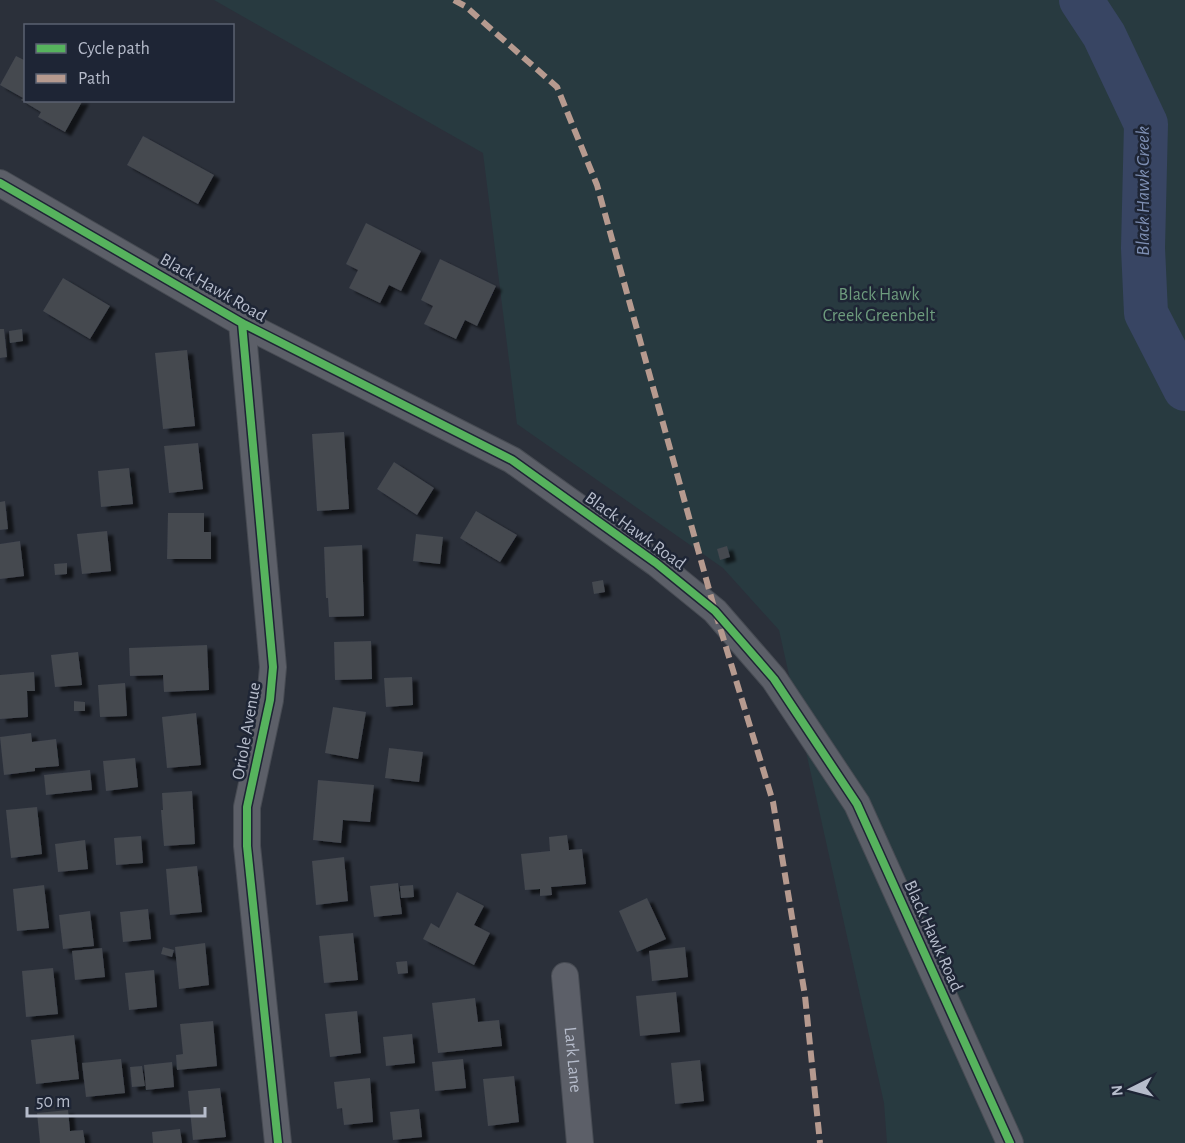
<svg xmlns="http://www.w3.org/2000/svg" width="1185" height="1143" font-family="'Alegreya Sans',sans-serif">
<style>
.green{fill:#283a40}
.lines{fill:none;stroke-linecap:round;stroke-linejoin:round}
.river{stroke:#384563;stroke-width:44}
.building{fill:#444850;filter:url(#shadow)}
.minor-casing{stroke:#474b53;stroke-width:28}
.minor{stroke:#5c5f68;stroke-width:26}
.quiet{stroke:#b69a8f;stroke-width:6;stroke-dasharray:12 6;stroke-linecap:butt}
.cycleway-casing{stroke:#1e2535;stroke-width:11}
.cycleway{stroke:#56b35d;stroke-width:8}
.labels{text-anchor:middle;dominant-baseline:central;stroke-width:5;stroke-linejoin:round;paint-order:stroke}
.street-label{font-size:18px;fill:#b6bccb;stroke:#1e2535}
.park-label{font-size:18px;fill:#6d9b7d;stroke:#1e2535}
.water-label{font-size:20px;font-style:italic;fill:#7d8eb2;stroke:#1e2535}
</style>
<defs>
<filter id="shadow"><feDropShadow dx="6" dy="4" stdDeviation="1.5" flood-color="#0009"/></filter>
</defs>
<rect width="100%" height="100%" fill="#2b303a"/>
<path class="green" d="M214,0H1185V1143H887L884,1103L779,630L723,568L517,424L483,153Z"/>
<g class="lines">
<path class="river" d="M1081,0L1104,35L1146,124L1143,248L1146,313L1185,389"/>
</g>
<path class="building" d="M16,56L26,61V100H83L65,132L38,117L41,112L21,100L23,98L0,85Z
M143,136L214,175L198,204L127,165Z
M366,223L421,251L401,291L389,285L380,303L349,288L358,270L346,264Z
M440,259L496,286L477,326L465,320L456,339L424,324L433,306L421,300Z
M63,278L110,306L90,339L43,311Z
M0,329H4L7,357L0,358Z
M22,329L23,341L10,343L9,331Z
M187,350L195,426L163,429L155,353Z
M344,432L349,509L317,511L312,434Z
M198,443L203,489L169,493L164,446Z
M394,462L434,488L417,515L377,489Z
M129,468L133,504L101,507L98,471Z
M5,501L8,529L0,530V502Z
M476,511L517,535L500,562L460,538Z
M168,513H204V532H211V559H167Z
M107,531L111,571L82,574L77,534Z
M416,534L443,537L440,564L413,561Z
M20,541L24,576L0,579V544Z
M362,545L364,616L329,617L328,598H326L324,547Z
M727,546L730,557L720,560L717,549Z
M67,563V574L55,575L54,564Z
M603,580L605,592L594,594L592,582Z
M371,641L372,679L335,680L334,642Z
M207,645L209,690L164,692L163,675L130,676L129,648Z
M78,652L82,685L55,687L51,655Z
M34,672L35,691H27L28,717L0,719V675Z
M412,677L413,705L386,707L384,678Z
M125,683L127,716L100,717L98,685Z
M74,701L85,702V711H74Z
M333,707L366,712L358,759L325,753Z
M196,713L201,765L167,768L162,717Z
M31,733L32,742L56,739L59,766L35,768V771L4,775L0,737Z
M389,748L423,752L419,782L385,778Z
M135,758L138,787L106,791L103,761Z
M90,770L92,790L46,795L44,775Z
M318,780L374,785L370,822L343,820L341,843L313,840Z
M192,791L195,844L164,846L161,810H163L162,793Z
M37,807L42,854L11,858L6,810Z
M567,835L569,850L582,849L586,884L551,887L552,895L540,896V889L525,890L521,854L550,851L549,837Z
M141,836L143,863L116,865L114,838Z
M85,840L88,869L58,872L55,844Z
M344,857L348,901L316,905L312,861Z
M197,866L202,912L170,915L166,869Z
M398,883L402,914L374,917L370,886Z
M44,885L49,928L17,931L13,889Z
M413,885L414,897L401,898L400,886Z
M457,892L484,906L474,925L490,933L474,965L423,939L431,923L439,928Z
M647,898L666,939L637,952L619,911Z
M148,909L151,939L123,942L120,912Z
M90,911L94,946L63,949L59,915Z
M353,933L358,980L324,983L319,936Z
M205,943L209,985L179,989L175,947Z
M163,947L174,950L172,957L161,954Z
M685,947L688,977L652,981L649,951Z
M102,948L105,977L75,980L72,951Z
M407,961L408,973L398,974L396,962Z
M53,968L58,1014L26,1017L22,971Z
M154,970L157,1007L129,1010L125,973Z
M676,992L680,1032L640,1036L636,996Z
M475,998L478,1022L499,1020L502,1046L438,1053L432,1003Z
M357,1011L361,1053L330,1057L325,1014Z
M213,1021L217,1066L177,1070L176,1055L183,1054L180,1024Z
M412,1034L415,1063L386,1066L383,1037Z
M74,1035L79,1079L36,1084L31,1040Z
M121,1059L125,1093L86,1097L82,1063Z
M463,1059L466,1088L435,1091L432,1062Z
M700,1060L704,1101L675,1104L671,1063Z
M172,1062L174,1087L146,1090L144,1065Z
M142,1066L145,1086L132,1087L130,1067Z
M514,1076L519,1122L488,1126L483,1079Z
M370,1078L373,1122L344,1125L342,1108L337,1109L334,1082Z
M220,1088L226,1137L193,1140L188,1091Z
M419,1109L422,1137L393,1140L390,1112Z
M68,1110L70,1131L83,1130L85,1143H40L37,1113Z
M180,1129L182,1143H153L152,1132Z"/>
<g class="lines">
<defs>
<g id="minor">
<path d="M0,183L242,323L512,460L656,563L715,611L774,679L857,804L1010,1143"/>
<path d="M242,323L273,667L270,700L247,807V846L278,1143"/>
<path id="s1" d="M565,976L580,1143"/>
</g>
</defs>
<use href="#minor" class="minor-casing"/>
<use href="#minor" class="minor"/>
<path class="quiet" d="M454,0L465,6L557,87L597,185L715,611L773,802L805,996L820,1143"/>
<defs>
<path id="cycleway" d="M0,183L242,323L512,460L656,563L715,611L774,679L857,804L1010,1143
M242,323L273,667L270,700L247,807V846L278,1143"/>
</defs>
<use href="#cycleway" class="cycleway-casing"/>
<use href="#cycleway" class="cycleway"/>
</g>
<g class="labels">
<g class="street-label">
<text transform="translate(213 288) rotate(30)">Black Hawk Road</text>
<text transform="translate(635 531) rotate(36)">Black Hawk Road</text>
<text transform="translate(247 731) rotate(-80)">Oriole Avenue</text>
<text transform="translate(933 936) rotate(66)">Black Hawk Road</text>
<text stroke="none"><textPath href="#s1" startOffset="84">Lark Lane</textPath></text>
</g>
<g class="park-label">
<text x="879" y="295">Black Hawk<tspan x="879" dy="21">Creek Greenbelt</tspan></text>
</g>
<g class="water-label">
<text transform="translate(1143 191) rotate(-90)">Black Hawk Creek</text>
</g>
</g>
<rect x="24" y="24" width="210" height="78" fill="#1e2535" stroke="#5b6171" stroke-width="1.5"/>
<rect x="36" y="44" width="30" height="9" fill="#56b35d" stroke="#5b6171" stroke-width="1.5"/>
<text x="78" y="54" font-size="18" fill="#b6bccb">Cycle path</text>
<rect x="36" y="74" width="30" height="9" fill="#b69a8f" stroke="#5b6171" stroke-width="1.5"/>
<text x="78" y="84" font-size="18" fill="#b6bccb">Path</text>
<g transform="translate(1131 1089) rotate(264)" stroke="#1e2535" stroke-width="4.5" paint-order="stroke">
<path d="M0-4.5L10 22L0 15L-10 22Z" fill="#b6bccb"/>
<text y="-9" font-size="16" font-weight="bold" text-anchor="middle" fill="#b6bccb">N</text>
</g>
<path d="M27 1107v9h178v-9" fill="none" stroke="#b6bccb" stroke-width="3"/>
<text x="36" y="1107" font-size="18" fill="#b6bccb" stroke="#1e2535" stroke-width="4.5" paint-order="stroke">50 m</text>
</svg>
